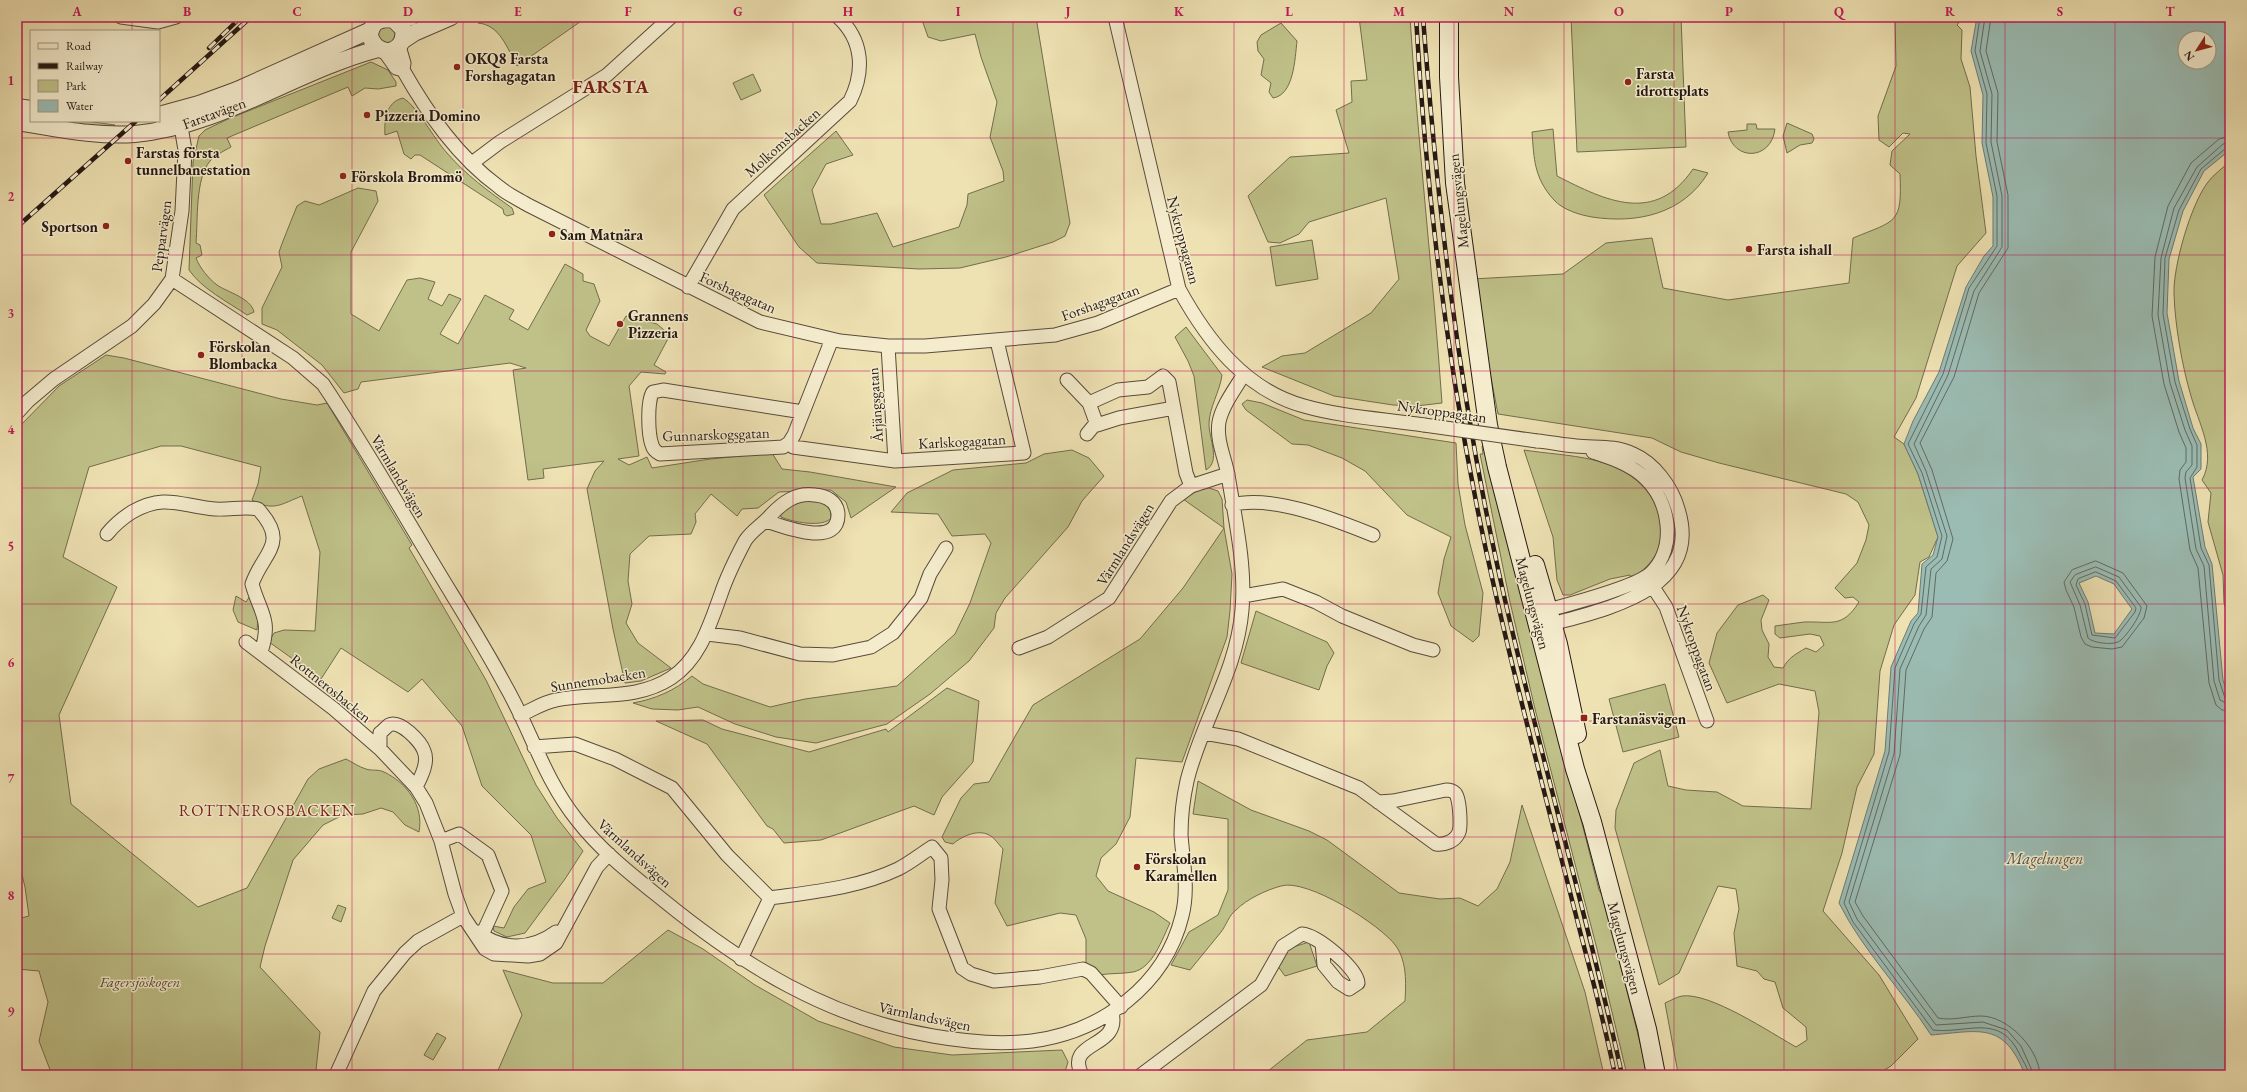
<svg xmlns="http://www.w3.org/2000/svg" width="2247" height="1092" font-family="'EB Garamond',serif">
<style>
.green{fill:#bfc188;stroke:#726d4e}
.water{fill:#9bbcb3;stroke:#6c7b73;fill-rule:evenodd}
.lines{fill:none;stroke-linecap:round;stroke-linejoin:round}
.shore{stroke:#606a64;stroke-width:1}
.minor-casing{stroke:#584b3c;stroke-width:15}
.tertiary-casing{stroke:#584b3c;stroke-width:18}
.secondary-casing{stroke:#261914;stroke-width:20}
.minor{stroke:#f4eccd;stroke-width:13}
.tertiary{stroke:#f4eccd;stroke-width:16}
.secondary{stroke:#f4eccd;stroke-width:18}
.rail-casing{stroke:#261914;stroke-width:4.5}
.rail{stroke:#f4eccd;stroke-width:3;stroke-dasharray:9;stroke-linecap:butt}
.minor-bridge-casing{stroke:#584b3c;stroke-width:15;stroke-linecap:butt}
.minor-bridge{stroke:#f4eccd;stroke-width:13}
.grid{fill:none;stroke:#c2185b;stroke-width:1;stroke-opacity:0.55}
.poi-dot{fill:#8f2418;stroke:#f4eccd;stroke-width:1.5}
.labels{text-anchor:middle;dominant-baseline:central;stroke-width:3;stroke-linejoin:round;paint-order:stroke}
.poi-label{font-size:15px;font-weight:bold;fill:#261914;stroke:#f4eccd;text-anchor:start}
.street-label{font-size:15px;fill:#261914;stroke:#f4eccd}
.park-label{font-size:15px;font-style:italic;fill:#544b37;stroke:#f4eccd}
.neighbourhood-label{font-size:16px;letter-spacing:1px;fill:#7a1f14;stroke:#f4eccd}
.water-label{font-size:16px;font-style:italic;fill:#4f524c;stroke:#f4eccd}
.district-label{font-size:19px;font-weight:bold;letter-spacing:1px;fill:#7a1f14;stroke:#f4eccd}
.neatline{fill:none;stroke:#c2185b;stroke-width:1.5}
.grid-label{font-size:13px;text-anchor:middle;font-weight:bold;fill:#c2185b}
</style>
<rect width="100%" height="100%" fill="#eee1b2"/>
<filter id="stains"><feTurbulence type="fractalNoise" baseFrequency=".005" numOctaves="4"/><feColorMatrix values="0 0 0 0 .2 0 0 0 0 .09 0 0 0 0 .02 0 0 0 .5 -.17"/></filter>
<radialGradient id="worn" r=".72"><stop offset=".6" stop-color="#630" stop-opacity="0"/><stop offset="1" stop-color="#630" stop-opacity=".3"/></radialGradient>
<path class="green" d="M486,17H587L517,66C507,48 500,25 478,23Z
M921,17H1036L1070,223L1065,236L1053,242L1006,257L960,268L919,269L817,263L799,247L764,195L836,131L853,155L826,164L812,190L821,224H831L877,213L893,247L959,227L967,205L968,194L1004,181L1003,171L990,137L997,102L981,57L975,34L941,41L928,37Z
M1359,17H1410C1418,146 1433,274 1442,403L1416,406L1393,405L1334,396L1262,367L1282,356L1305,353L1371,313L1399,279L1386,198L1309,222L1299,234L1280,243L1268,242L1248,196L1290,157L1349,153L1336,110L1352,102L1351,81L1367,80Z
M1571,17H1681L1686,147L1577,152Z
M1895,17H1963L1957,25L1962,30L1961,59L1970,87L1976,156L1986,233L1957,266L1916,398L1894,437L1904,444L1918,474L1938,537L1929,557L1920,562L1915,595L1894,625L1880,671L1874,754L1857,787L1842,853L1823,911L1879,975L1918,1039L1891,1066L1876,1075H1682L1678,1073L1665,1003C1670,1001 1676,997 1682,996C1710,992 1771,1033 1796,1047L1807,1040L1806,1027L1783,1008L1775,982L1764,979L1757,971L1737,966L1734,933L1739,909L1736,889L1718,886L1679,973L1659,985L1615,828L1616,810L1634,763L1660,750L1668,786L1686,790L1717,792L1743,806L1811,809L1819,712L1815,691L1779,684L1727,703L1709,663L1717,633L1738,605L1763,595L1769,600L1761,620L1762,630L1769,644L1768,657L1774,667L1783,668C1789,657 1796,654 1806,648L1816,652L1824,645L1820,636L1810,634L1780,638L1775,634V626C1785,625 1794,623 1804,622C1831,621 1842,629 1859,602L1853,597L1845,598L1835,588L1857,563L1866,540L1869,525L1858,502L1846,494L1719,463L1681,452L1652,438L1498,414L1472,279L1563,274L1606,243L1652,238L1663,288L1728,300L1849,283L1853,238C1897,220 1902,224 1900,174L1890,165L1892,151L1910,134L1903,133L1889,147L1879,140L1878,116L1896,66Z
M1281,23L1297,41C1295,58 1294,95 1273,98L1269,92L1271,83L1261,75L1264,59L1258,51L1257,42L1261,35Z
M389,26L395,31V40L388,44L379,39L378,33L381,28Z
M371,62L388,70L396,82V86L378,89L365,88L352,96L348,87L227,138L231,147C224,151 215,155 210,161C195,179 198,220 196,243L200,245L202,255L196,258C200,268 208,278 217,285C227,292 251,298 254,312L247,315C228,302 202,289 189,270L193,162L199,136L205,130L228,119Z
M753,74L761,91L741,100L733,83Z
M403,98C417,106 434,139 447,153C466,175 488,191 512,208L514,214L507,216L504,214L503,209L420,155H415L411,159L404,154L397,131L385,135C384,120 386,102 403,98Z
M48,121H86L115,125L111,129Z
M1787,123L1812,134L1814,139L1812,143L1800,145L1787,153L1783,136Z
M1747,124H1756L1757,129H1775C1771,161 1733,161 1728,132L1747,130Z
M1553,129L1557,176C1606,201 1655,225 1693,169L1708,173C1683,214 1637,224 1592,217C1580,215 1563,210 1554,200C1534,178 1534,159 1532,132Z
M2230,161V623L2224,603L2223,575L2208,522L2211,493L2202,480C2217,453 2198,422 2191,396C2182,366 2175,325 2174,294C2173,266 2191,204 2208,182C2214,174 2223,168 2230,161Z
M358,188L376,191L378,201L351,252V314L379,331L407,280L420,278L435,282L428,299L442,306L449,294L461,299L440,334L458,344L485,295L514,310L509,319L528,330L565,264L583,274V281L594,284L600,301L586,330L590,336L609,346L626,316L657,324L670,335L654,365L666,372L665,374L641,372L629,386L639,456L618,459L629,465L647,457L652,468L710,459L772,453L782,469L810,472L896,487L851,518L846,502L831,490L779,492L758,508L742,509L737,516L711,494L695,514L696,522L691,534L649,536L630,554L628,581L632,604L626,623L638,643L671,668L641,681L625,683L613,629L587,489L595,471L604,461L543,469L544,478L528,480L513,370L526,368L510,363L361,382L358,389L344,393L322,365L277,330L262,324V308L282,267L279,252L283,241L297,206L305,201L319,205Z
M1312,240L1318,279L1276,286L1270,247Z
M1186,327L1222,375C1220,391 1209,408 1209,424C1209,439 1221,461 1206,470L1194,376L1188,361L1175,337Z
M106,355L124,358L281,399L317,405L327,403L412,545L409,548L486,680L536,785L557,818L583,851L565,879L525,933L507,937L494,931L493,926L504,928L514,907L528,889L546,882L531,835L482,786L462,726L422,679L408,692L341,648L321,679L269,642L274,633L284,630L315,631L320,552L302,496C281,504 274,512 252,500L258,484L261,467L181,446H161L89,467L63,557L117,587L59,715L71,804L198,907L247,888L308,779L319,769L346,759C352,762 359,767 366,769C371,771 378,769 384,772C407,783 424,806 419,832L405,825L393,812L381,808L363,814L343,815L323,825L293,860L265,946L260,967L320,1032L316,1070L319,1075H52L39,1041L48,1002L39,971L17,969V919L29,916L25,887L17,855V429L59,386Z
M1247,400L1262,403L1304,420L1456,443L1458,484L1465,525L1483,593L1479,636L1473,642L1451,626L1438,593L1444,559L1451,537L1407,515L1365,471L1342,458L1308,445L1292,444L1246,410L1242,404Z
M1482,446L1486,447L1599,890L1604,899L1648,1075H1627L1597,949L1535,709L1510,602L1480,454H1483Z
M1072,450L1089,458L1104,476L1082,501L1068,527L1005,598L996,613L994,628L969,661L930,694L887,724L816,743L776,737L735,724L698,707L678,710L652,709L633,703C655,699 674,691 692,676L703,684L770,707L805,699L897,686L955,634L970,603L991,543L985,534L952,536L938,514L891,512L907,493L953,470L1026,463L1044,454Z
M1524,450C1568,457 1621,454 1650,495C1657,506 1662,518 1662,532C1661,553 1649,567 1632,578L1630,575L1610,579L1570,595H1563L1557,580L1553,537Z
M1209,488L1218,491L1222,499L1224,528L1232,574L1230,611L1227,637L1182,762L1136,758L1130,817L1116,844L1101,858L1096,876L1108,891L1154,912L1170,923C1162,939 1153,968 1133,972C1122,974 1110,973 1099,975L1086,963V939L1076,915L1060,913L1007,926L995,903L1003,849C999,845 994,837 989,835C978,829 962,836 953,844L945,842L942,837L961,798L974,784L989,782L1033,705L1140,639L1183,588L1224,528L1183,499L1199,490Z
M798,500L823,502L830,507L831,518C823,528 792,522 781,517L780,512Z
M236,596L246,602L250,596L251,599L258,619L257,630L238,622L233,610Z
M1256,611L1327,642L1334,653L1327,666L1319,690L1241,663Z
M1665,684L1679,737L1623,752L1609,699Z
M947,688L979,701L973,762L942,797L934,815L914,806L821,840L784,843L773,829L767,826L707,744L656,721L703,720L722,729L809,752L886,729L888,732Z
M1198,781L1251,810L1309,831L1327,840L1399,893L1440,899L1460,898L1478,906L1497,889L1510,862L1522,805L1585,992L1604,1075H1263L1307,1040L1367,1032L1405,1001C1406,983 1407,962 1396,946C1381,925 1307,878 1281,886C1266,890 1247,899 1236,910C1229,915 1226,926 1221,932C1211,945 1200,957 1190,970L1171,965L1189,932L1218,915L1228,890V819L1193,814Z
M338,905L346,908L341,922L332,918Z
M668,930L703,949L755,985L818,1021L894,1047L952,1055L1062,1050L1068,1062L1064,1075H496L522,1015L503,970L553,983H603Z
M1309,942L1317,966L1285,976L1277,965L1290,948Z
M437,1033L446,1038L433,1060L424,1055Z"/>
<path class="water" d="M1977,17H2230V150L2204,171L2183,211L2169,259L2167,313L2179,381L2193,428L2201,444V469L2193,477L2205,547L2212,564L2223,680L2230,702V1075H2025C2004,1021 1980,1031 1931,1035C1902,990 1863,951 1839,903L1885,751L1891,667L1911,621L1918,613L1922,564L1933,555L1938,537L1918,474L1904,444L1913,421L1939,372L1966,287L1984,256L1993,246V197L1982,143L1983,95L1971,51ZM2185,38H2209V62H2185ZM2096,576L2114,584L2132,609L2114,634L2095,633L2088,602L2079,583Z"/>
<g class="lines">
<path class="shore" d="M1980,17L1975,51L1987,94L1986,143L1997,196V246L1969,288L1943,374L1908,444L1922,473L1942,536L1937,557L1926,567L1921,614L1914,624L1895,668L1889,752L1844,903L1853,922L1933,1030C1967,1034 2000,1012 2020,1055C2023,1061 2028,1068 2029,1075
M1985,17L1980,51L1992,94L1991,142L2002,196V247L1974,291L1948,375L1914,444L1926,471L1947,536L1942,559L1931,569L1926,615L1919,626L1900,669L1894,754L1849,902L1857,919L1936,1025L1983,1022L2007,1030L2021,1046L2034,1075
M1991,17L1986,51L1998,93L1997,142L2008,195V248L1979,293L1954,377L1920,443L1932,470L1953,539L1947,561L1936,573L1932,617L1924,629L1906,670L1900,755L1855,902L1863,916L1938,1018C1952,1021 1967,1016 1981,1016C2008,1016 2039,1049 2040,1075
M2230,136L2219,139L2191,163L2168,206L2155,257L2152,316L2164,384L2179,432L2186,448V462L2180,470L2179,479L2190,550L2198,568L2209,683L2216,705L2222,710L2230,711
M2230,142L2223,144L2197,167L2174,208L2161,258L2158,315L2170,383L2185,430L2192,446V465L2186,472L2185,478L2196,549L2204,566L2214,681L2220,700L2230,705
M2230,147L2226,148L2201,169L2179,210L2165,258L2163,314L2175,382L2190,429L2197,445V467L2190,478L2201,548L2209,565L2219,680L2225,698L2230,700
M2096,561L2123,573L2147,606L2144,618L2122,647L2112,649L2092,647L2085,644L2081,637L2074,607L2066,590L2064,582L2072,570Z
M2096,567L2119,577L2141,607C2142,614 2125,639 2118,642C2111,645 2093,643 2088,638L2080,605L2070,582L2075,575Z
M2096,572L2116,581L2136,608L2135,612L2115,638L2092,635L2085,604L2076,585L2078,579Z"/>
<defs>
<path id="minor" d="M121,17L158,22L176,17
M1115,17L1179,289C1207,340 1245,390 1304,406C1342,417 1384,419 1424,425
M399,46L404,63L403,70C428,114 458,157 499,187C507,194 518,199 528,205L760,322L840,341L888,346H925L1055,335L1098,323L1179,289
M384,51L396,68L403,70
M472,163L500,142L607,75L671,17
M172,279L293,358L323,384C360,439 393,496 427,553C453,597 481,640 505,685C531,730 544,779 577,820C601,851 632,875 663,900C744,966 828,1018 933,1036C967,1042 998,1045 1032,1041C1101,1032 1165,986 1182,916C1189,889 1183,862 1181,835C1181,817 1183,799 1187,781C1201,723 1237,671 1242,610C1246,566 1235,518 1228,475C1225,458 1216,440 1219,422C1222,406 1235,389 1244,374
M688,287L733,209L850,101C865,71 863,40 838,17
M888,346L895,461
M1067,380L1089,403
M1174,408L1119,418L1097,425L1089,403L1118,390L1148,387L1163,376L1169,382L1186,473L1191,486
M803,412L663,390L653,392C647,401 648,434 652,445C653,449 656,452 660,454L783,447L789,443L794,435L832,339
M17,413L28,401L54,379L132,326L154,304L172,279L182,211L185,150L179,115
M1087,434L1096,423
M1537,441C1550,442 1563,445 1576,446C1596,448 1615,445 1633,454C1654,463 1672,487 1678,509C1703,589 1610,608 1552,624
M789,443L793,447L895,461L1024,453L997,341
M1232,505C1271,494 1336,520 1373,535
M107,534C115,524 121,519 132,512C165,493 181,506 215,509C230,510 244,506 258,509C290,544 263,552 252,584C260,613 272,619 261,652
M1649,581L1666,607L1707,721
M1243,596L1283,589L1316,602L1342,616L1413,645L1433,650
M1548,610C1570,604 1636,587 1651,573C1677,547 1670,501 1644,477C1630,464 1611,458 1593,452
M707,634L740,638L800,654L833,655L871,647L893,633L921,598L930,574L946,548
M246,642L334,709L380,749L416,787L426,803L441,841L455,894L463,916L485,949L494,954L528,956L540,954L556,943L597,867L609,854
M1019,648L1048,637L1109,598L1171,501L1191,486L1228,474
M520,715C532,710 544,702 556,700C595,692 636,701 671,678C700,659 710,624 721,594C727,576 736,558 745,541C751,531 762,525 770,516C782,503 796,492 815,495C826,496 837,501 838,514C839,549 782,526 766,521
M1204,733L1238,739L1359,788L1436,844C1444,845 1455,842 1459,832C1461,826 1460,797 1455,793C1453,791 1449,790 1446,790L1393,801L1378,802
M534,747L575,744L615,759L672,788L727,855L770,898
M380,749V733C383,731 386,727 389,725C400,719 421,742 424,751C429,762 421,777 416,787
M441,841L459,834L488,855L502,891L482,935
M478,932C502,951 532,950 556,932
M741,959L770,898C813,892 858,888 898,869C910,863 921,854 932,847L941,858L942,880L939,909L962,968L971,974L994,981L1040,977L1083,969L1091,973L1121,1007
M336,1075L374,991L405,953L418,941L463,916
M1082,1075C1064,1040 1121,1049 1112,1013
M1141,1075L1261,985L1283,946L1302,934C1317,935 1357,968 1358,983L1349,989L1338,982L1324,965L1322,943"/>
<path id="tertiary" d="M394,20L403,29C407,53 378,60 370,36C372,11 395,23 411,17
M402,41L414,33L451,17
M17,107L31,109
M159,115L199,104L237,90L371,30
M17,122C56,128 95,137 135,134C222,126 295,71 378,49"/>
<path id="secondary" d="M1449,17V77L1455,183L1488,425L1497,467L1575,769L1592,822L1647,1029L1656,1075
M1535,565L1558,644L1577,734"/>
</defs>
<use href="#minor" class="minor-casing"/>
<use href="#tertiary" class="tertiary-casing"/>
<use href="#secondary" class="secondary-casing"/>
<use href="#minor" class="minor"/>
<use href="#tertiary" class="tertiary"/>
<use href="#secondary" class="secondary"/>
<defs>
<path id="rail" d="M1416,17C1427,209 1452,403 1495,591C1518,693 1545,795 1571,896C1586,956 1603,1015 1615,1075
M1423,17C1437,201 1458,384 1497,564C1534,736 1585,904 1622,1075
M209,48L241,17
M159,100L251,17
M17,227L136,121"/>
</defs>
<use href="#rail" class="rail-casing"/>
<use href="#rail" class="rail"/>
<defs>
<path id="minor-bridge" d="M1424,425L1537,441"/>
</defs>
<use href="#minor-bridge" class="minor-bridge-casing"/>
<use href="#minor-bridge" class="minor-bridge"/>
</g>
<path class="grid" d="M132,17V31M242,17V1075M352,17V1075M463,17V1075M573,17V1075M683,17V1075M793,17V1075M903,17V1075M1013,17V1075M1124,17V1075M1234,17V1075M1344,17V1075M1454,17V1075M1564,17V1075M1674,17V1075M1784,17V1075M1895,17V1075M2005,17V1075M2115,17V1075M132,121V1075M17,138H2230M17,255H2230M17,371H2230M17,488H2230M17,604H2230M17,721H2230M17,837H2230M17,954H2230"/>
<g class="poi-dot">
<circle cx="457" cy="67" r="4"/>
<circle cx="1628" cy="82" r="4"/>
<circle cx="367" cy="115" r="4"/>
<circle cx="128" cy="161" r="4"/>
<circle cx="343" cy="176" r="4"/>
<circle cx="106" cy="226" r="4"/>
<circle cx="552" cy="234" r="4"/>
<circle cx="1749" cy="249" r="4"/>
<circle cx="620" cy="324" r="4"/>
<circle cx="201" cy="355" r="4"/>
<rect x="1580" y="714" width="8" height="8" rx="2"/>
<circle cx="1137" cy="867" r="4"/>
</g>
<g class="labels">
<g class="poi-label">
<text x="465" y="58">OKQ8 Farsta<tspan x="465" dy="17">Forshagagatan</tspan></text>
<text x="1636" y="73">Farsta<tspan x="1636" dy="17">idrottsplats</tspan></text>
<text x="375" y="115">Pizzeria Domino</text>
<text x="136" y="152">Farstas första<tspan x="136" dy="17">tunnelbanestation</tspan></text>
<text x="351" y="176">Förskola Brommö</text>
<text x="98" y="226" text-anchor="end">Sportson</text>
<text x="560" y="234">Sam Matnära</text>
<text x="1757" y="249">Farsta ishall</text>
<text x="628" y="315">Grannens<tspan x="628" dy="17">Pizzeria</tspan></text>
<text x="209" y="346">Förskolan<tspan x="209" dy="17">Blombacka</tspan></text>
<text x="1592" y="718">Farstanäsvägen</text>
<text x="1145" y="858">Förskolan<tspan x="1145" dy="17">Karamellen</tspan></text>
</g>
<g class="street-label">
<text transform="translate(214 113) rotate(-20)">Farstavägen</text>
<text transform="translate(782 142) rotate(-42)">Molkomsbacken</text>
<text transform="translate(1458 201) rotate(-96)">Magelungsvägen</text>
<text transform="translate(161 236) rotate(-82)">Pepparvägen</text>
<text transform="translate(1184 240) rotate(75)">Nykroppagatan</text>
<text transform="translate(738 292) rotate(24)">Forshagagatan</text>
<text transform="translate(1100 302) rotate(-20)">Forshagagatan</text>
<text transform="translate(875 405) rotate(-94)">Årjängsgatan</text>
<text transform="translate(1442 411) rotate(8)">Nykroppagatan</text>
<text transform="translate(716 434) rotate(-2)">Gunnarskogsgatan</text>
<text transform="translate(962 441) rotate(-3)">Karlskogagatan</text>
<text transform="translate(399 476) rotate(59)">Värmlandsvägen</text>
<text transform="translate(1125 544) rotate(-58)">Värmlandsvägen</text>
<text transform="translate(1533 603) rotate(75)">Magelungsvägen</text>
<text transform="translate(1697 648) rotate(70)">Nykroppagatan</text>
<text transform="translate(598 679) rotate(-9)">Sunnemobacken</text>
<text transform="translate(331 688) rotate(39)">Rottnerosbacken</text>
<text transform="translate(635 853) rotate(42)">Värmlandsvägen</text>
<text transform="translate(1625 948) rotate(75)">Magelungsvägen</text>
<text transform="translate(925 1016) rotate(12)">Värmlandsvägen</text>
</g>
<g class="park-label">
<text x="140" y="981">Fagersjöskogen</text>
</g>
<g class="neighbourhood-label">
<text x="267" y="810">ROTTNEROSBACKEN</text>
</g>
<g class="water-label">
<text x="2045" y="858">Magelungen</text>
</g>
<g class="district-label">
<text x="611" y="86">FARSTA</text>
</g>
</g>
<rect width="2247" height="1092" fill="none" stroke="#eee1b2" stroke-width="44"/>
<rect x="30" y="30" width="130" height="92" fill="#f4eccd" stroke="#a29883"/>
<rect x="38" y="43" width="20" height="6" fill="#f4eccd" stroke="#a29883"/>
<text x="66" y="50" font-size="12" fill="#261914">Road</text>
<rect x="38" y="63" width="20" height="6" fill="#261914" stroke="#a29883"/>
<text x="66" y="70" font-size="12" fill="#261914">Railway</text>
<rect x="38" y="80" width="20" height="12" fill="#bfc188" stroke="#a29883"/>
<text x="66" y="90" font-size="12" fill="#261914">Park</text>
<rect x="38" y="100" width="20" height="12" fill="#9bbcb3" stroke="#a29883"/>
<text x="66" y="110" font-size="12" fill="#261914">Water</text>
<g transform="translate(2197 50) rotate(234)"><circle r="19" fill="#f4eccd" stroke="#a29883"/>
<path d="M0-3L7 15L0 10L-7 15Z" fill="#8f2418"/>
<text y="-6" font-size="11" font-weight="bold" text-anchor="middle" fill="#261914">N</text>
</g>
<rect x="22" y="22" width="2203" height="1048" class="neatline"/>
<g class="grid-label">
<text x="77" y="16">A</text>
<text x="187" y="16">B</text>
<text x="297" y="16">C</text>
<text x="408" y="16">D</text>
<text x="518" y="16">E</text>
<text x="628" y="16">F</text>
<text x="738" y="16">G</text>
<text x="848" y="16">H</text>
<text x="958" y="16">I</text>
<text x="1068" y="16">J</text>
<text x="1179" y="16">K</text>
<text x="1289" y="16">L</text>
<text x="1399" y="16">M</text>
<text x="1509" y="16">N</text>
<text x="1619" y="16">O</text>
<text x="1729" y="16">P</text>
<text x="1839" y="16">Q</text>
<text x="1950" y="16">R</text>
<text x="2060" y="16">S</text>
<text x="2170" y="16">T</text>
<text x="11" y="85">1</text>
<text x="11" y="201">2</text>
<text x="11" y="318">3</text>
<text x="11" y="434">4</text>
<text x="11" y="551">5</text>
<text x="11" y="667">6</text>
<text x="11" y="783">7</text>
<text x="11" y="900">8</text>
<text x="11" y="1016">9</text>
</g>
<rect width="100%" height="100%" filter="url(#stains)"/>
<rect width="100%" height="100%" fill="url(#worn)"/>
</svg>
